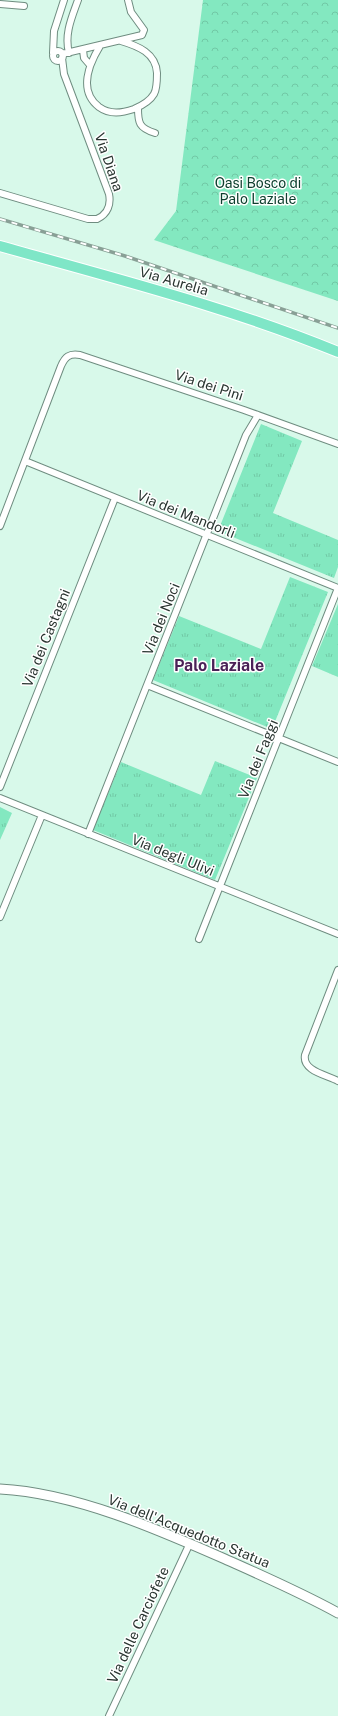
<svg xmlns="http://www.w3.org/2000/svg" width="338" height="1716" font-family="'Public Sans',sans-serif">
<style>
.grass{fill:url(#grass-tufts)}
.park{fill:url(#park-crowns)}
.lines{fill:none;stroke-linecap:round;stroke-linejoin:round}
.street-casing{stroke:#6f8d80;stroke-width:8}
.secondary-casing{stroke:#6f8d80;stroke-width:11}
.primary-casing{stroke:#fff;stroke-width:12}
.street{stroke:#fff;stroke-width:6}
.secondary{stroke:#fff;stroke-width:9}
.primary{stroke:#7fe6c7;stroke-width:10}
.rail-casing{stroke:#89a096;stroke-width:3.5}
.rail{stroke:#fff;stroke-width:2;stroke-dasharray:6;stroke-linecap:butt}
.labels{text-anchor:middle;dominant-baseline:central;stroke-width:3;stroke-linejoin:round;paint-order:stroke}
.street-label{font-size:14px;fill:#293530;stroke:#fff}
.park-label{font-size:14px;fill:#0e402f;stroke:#fff}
.quarter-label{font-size:16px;font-weight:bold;fill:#4a2157;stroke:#fff}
</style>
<defs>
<pattern id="grass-tufts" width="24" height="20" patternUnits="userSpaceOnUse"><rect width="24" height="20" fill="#83e8c0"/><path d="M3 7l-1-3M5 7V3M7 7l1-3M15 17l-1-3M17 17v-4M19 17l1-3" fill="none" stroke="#71c8a5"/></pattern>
<pattern id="park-crowns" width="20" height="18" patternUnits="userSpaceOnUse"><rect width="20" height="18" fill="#83e8c0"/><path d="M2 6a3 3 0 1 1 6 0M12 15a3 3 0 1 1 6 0" fill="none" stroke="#71c8a5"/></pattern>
</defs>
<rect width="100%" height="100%" fill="#d8f9ea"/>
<path class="grass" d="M261,424L302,441L273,513L338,540V567L334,578L218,531Z
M290,577L328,592L272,729L153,680L179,616L261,649Z
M338,604V677L312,666Z
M215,761L257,778L215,880L93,830L121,762L201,795Z
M0,807L12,813L0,840Z"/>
<path class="park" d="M203,0H338V301L154,240L176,211Z"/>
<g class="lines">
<defs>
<path id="street" d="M0,4L24,6
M100,46C89,64 78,91 99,107C110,115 122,113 134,109C141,106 150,101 154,94C157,89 157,80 157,73C156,53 138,46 121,41
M83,50L84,58L90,65
M53 56a5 5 0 1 1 10 0a5 5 0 1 1-10 0Z
M53,53L54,31L64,0
M69,53C64,34 72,17 78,0
M62,54L142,35L144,30L131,12L128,0
M138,108C138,123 139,128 155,133
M0,193L88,219H97C108,214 111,204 109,194L64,74L62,58
M25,461L338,588
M0,526L61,366C65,357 69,353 80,355L244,410L338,444
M147,685L338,762
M0,787L115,498
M0,798L338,934
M88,834L246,435L258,415
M0,917L42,815
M199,939L338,588
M338,970L305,1055C302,1071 327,1075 338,1081
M109,1716L190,1543"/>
<path id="secondary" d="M0,1489C75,1493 157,1529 225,1559C263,1576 302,1593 338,1613"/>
<path id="primary" d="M0,246C113,278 229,307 338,352"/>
</defs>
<use href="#street" class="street-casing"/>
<use href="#secondary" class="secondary-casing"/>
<use href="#primary" class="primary-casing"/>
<use href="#street" class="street"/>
<use href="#secondary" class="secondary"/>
<use href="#primary" class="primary"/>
<defs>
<path id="rail" d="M0,219L125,256L338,328"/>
</defs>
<use href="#rail" class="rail-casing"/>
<use href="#rail" class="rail"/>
</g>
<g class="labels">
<g class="street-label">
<text transform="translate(109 162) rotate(71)">Via Diana</text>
<text transform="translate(174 281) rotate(16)">Via Aurelia</text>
<text transform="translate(209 385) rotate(18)">Via dei Pini</text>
<text transform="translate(186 514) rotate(22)">Via dei Mandorli</text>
<text transform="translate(161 619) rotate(-68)">Via dei Noci</text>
<text transform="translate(46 638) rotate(-68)">Via dei Castagni</text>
<text transform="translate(258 759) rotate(-68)">Via dei Faggi</text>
<text transform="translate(173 855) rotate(22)">Via degli Ulivi</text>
<text transform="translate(189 1531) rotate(22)">Via dell'Acquedotto Statua</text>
<text transform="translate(138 1625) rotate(-65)">Via delle Carciofete</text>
</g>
<g class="park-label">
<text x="258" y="183">Oasi Bosco di<tspan x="258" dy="16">Palo Laziale</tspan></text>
</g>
<g class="quarter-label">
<text x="219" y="665">Palo Laziale</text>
</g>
</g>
</svg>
